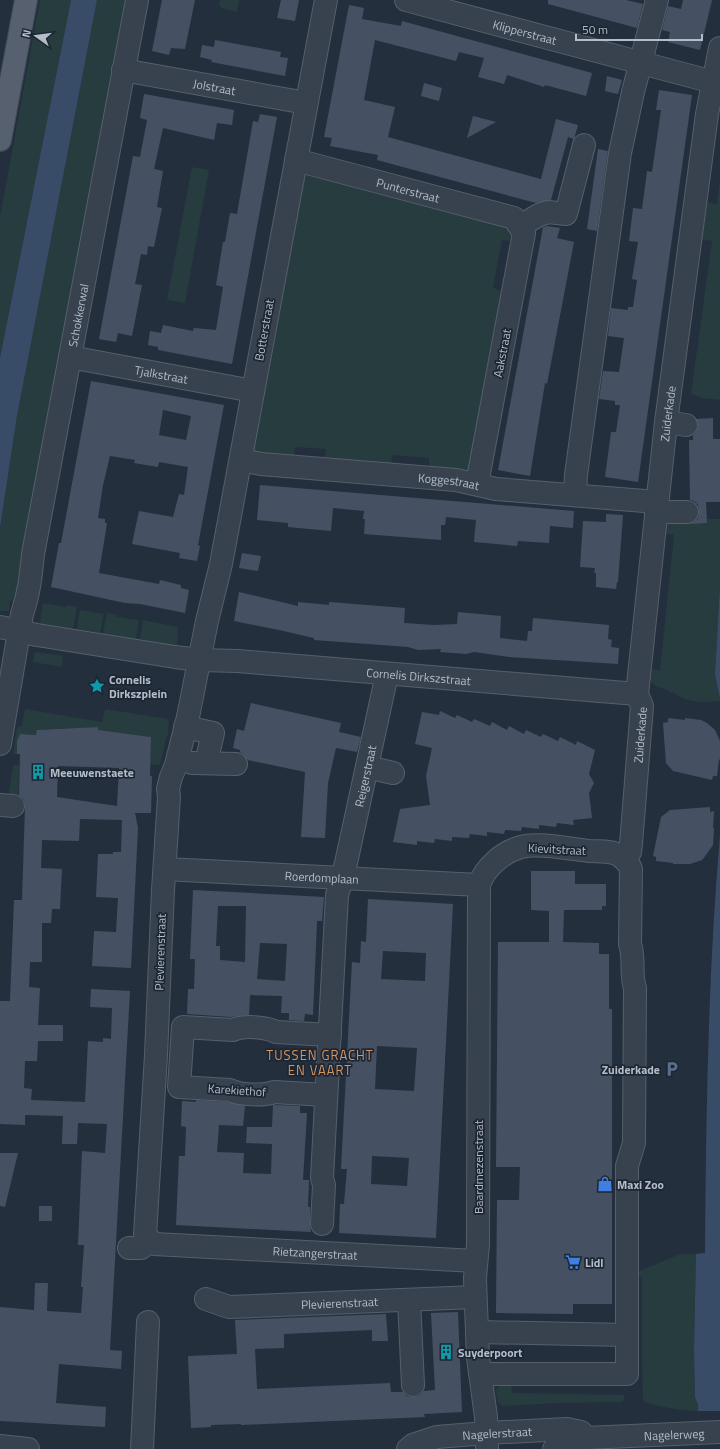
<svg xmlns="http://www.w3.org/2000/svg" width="720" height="1449" font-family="'Titillium Web',sans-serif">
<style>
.green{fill:#263c3f}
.water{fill:#394c67}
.pier{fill:#242f3e}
.building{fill:#455162;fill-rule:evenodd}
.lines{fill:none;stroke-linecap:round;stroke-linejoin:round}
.minor-casing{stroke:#565f6c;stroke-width:24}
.major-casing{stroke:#414a57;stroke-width:24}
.minor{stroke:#38414e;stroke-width:22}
.major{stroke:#56606e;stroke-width:22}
.labels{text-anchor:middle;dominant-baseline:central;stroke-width:3.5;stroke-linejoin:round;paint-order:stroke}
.street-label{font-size:12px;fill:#b4bcc9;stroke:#1d2633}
.poi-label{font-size:12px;font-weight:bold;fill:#b4bcc9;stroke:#1d2633;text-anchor:start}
.neighbourhood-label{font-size:13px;letter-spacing:1px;fill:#d59563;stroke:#1d2633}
</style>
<rect width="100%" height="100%" fill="#242f3e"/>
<path class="green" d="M40,0H71L0,358V217Z
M97,0H127L16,602L10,601L9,611H0V528L17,416Z
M220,0H239L237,12L221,8V6H219Z
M192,167L209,170L185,303L167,300Z
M307,173L513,227L510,241L502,240L493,288L507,292L471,470L465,473L429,472V458L392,455L391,469L324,463L326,449L295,447L293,461L252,451L304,175Z
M720,182V400L702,398L691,394L712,241L697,239L703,202L717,204Z
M673,518L720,519V585L715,674L720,701C709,702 696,703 685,699C680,697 676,694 671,692C662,687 654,688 648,678L649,669L660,670L674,535L661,533L664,524Z
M43,603L66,607L67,605L77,607L73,629L40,624Z
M80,610L104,614L100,633L77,629Z
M107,613L117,615V617L139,620L136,639L103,634Z
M143,620L178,627L177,646L140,639Z
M35,652L63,656L62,667L33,662Z
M25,709L102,722L105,709L169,719L168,736L167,735L160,765L150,764L151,737L96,730L98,727L37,730L38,735L20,734L17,741V754H13L17,727L22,726Z
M13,765H19L18,801L8,800Z
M680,1254H696L694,1350L695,1397L698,1405L699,1411C680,1411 664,1407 646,1403L643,1400L642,1359V1278L639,1275L635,1279V1273Z
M500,1386H511L512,1393L624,1395V1400L622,1402L559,1403L502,1406L498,1402L496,1390Z"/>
<path class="water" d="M71,0H97L17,416L0,528V358Z
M720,585V699L715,674Z
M720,835V1449H699L698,1405L695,1397L694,1350L696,1254L705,1253C706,1114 708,974 720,835Z"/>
<path class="pier" d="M698,1411H720V1449H699Z"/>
<path class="building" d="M162,0H195L185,49L171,48L169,55L152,51Z
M281,0H299L295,21L277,18Z
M548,0H626L643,4L637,28L548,4Z
M683,0H712L700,50L668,42L670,32L662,30L668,6L681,9Z
M349,5L364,8L362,19L401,26L402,21L592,73L586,96L545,85L544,87L507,75L504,84L478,77L484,58L459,52L456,61L375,40L364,100L395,107L388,137L541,179L556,119L578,125L574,139L568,137L551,200L536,203L377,160L378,155L330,146L332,138L324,137Z
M215,40L281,52L280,57L288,58L285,76L211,62L212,60L200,57L202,45L214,47Z
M607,76L622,80L618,94L605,91Z
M424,83L442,88L439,101L421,96Z
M659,90L692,95L638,482L605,477L611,432H616L620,405H615V401L599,399L603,371L619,372L624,338L608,336L611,308L628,310V307H633L637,280L632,279L638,242L629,241L633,208L642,209L647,171L652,172L661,110H656Z
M144,94L234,110L232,125L217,123L214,140L163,128L154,169L163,171L157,207L162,208L154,247L148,246L147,255L141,254L135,284L142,285L132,336L118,333L116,342L99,339L133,156L140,157L147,120L140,118Z
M260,114L277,117L232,364L158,350V347L148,345L150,331L161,333L163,325L193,331L194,328L216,330L223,287L216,285L223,242H225L230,213L237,214L253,121L258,122Z
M473,116L496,122L467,138Z
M598,149L608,151L597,231L587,229Z
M547,226L560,228L557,238L574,242L547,384L545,383L530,476L498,470L543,227Z
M91,381L224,405L198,545L200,546L197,561L179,558L180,553L132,544L139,511L173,517L179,494L184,495L188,467L159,462L158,467L134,463L135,460L110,456L103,485L98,518L105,519V523H107L99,573L159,584L160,580L181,585V588L189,590L185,613L140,604L125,603L51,587L59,543H61ZM163,410L191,416L186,440L159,435Z
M713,418V439H720V502H706L707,523L691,524L698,519L699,512L698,505L694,501L690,500L689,440H693V435L696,432L698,427L696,419Z
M260,485L574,511L573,528L550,526L549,543L518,541L517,546L474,542L476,520L446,517L445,525H441V540L364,534L365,519H363L364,511L333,508L331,531L288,527V523L257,520Z
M606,514L623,515L618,582H617L616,589L596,587V573H594L595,568L580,567L583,521L606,522Z
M242,553L261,556L258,571L239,568Z
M239,592L298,606V602L329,605V602L405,608L404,623L434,625L457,624L458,612L501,616L500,638L527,641L528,631H532L533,618L609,625L608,639L612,640L611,647L619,648L618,664L509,657L474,652L466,654L440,652L441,649L418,650L408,647L314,640V638L279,630L234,621Z
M251,703L341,723L339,732L361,737L357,752L336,748L328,783L325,838L301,837L305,772L248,760L243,754L240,752V750L233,748L237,729L244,731Z
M440,711L455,718L457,715L472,722L474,719L490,726L492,722L507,730L509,726L524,734L526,730L541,737L543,734L558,741L560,737L576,745L577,741L595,750L589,774L594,783L589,793L592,818L573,820L574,825L557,823L556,827L539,825V829L522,827L521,831L505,830L504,834L487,832V836L470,834L469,838L452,837V841L435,839L434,843L417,841V845L393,842L400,809L430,805L426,776L432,748L415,744L422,712L439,715Z
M668,718L685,720V718L701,720L707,723L715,730L720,741V760L719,759L717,776H713L712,780L673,771L666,763L663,723L668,722Z
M98,727V730L151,737L150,776H152L151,813H135L138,828L131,968L92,966L94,931L116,932L118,898L96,897L98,854H113V852H121L122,820L80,819L79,841L42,840L41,868L62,869L60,909H52L51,923H42V962H30L29,987L40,988L38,1025H63V1041H38L37,1061H25L24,1088L32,1089L31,1100L85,1102L88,1041L103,1042V1038L111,1039L112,1008L90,1007L91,989L130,991L110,1350L122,1351L121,1369L59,1364L56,1403L106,1407L105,1427L0,1421V1307L34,1310L35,1283H48L47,1311L81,1313L83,1287H81L84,1245H78L82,1151L105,1153L107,1124L78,1123L77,1144H62L63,1116L25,1115V1125L0,1124V1001H10L14,900H22L25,807L24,800L19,795L20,754H17V741L20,734L36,735L37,730ZM58,766L119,768L117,806L57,797Z
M710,807V812L714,811L713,828H714L713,845L706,855L702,860L690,864H673V863L656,861V857L653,856L661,817L670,810Z
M531,871H575V884H606V906H602V910H564L563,942L599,943V954H609V1009H612V1304H573V1314L496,1313L497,1200H519L520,1167H496L498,942H549V911L531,910Z
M193,890L324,897L322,921H317L313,1015L305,1014L304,1021L289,1020V1013H281L282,996L250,995L249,1015L231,1017L187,1014L188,989H194L195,959H190ZM218,906H246L245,962L220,960V946H216ZM260,943L287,944L285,981L257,979Z
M368,899L453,904L436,1238L339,1233L340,1204H344L347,1169H341L352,962L360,963L361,941L366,942ZM383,951L426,953L425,981L381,979ZM377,1046L417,1048L414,1091L375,1089ZM372,1156L409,1158L407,1186L371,1184Z
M196,1100L227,1102L245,1106L243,1126L219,1125L217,1152L244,1153L243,1173L271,1174L272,1144L246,1143L247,1127H272L273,1105H275L300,1106V1113H307L303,1180H309L308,1207H310V1223L311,1232L176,1225L179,1156H185L186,1127L181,1126L182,1101L196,1102Z
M0,1153H18L5,1207L0,1206Z
M39,1206H52V1221H39Z
M458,1312L462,1412L424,1414L425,1417L241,1425V1424L211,1425V1427L191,1428L188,1356L237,1354L235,1320L386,1314L388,1341H372V1330L284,1334V1348L255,1349L257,1389L390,1383L391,1392H403L407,1396L413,1397L419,1396L424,1391L435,1390L431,1313Z"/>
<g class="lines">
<defs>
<g id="minor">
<path id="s1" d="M326,0L221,564L207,621L188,717L176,765L171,777L168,789L169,797L163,890L156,1055L145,1235L154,1244L476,1261"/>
<path id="s2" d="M406,0L713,82"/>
<path id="s3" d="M123,70L306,103"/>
<path id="s4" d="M296,160L514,218L524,233L477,484"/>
<path d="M520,226L539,215L548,212L566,214L584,145"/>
<path id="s5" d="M70,357L253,391"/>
<path d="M666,422L686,425"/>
<path id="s6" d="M241,460L261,464L456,480L496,489L657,502"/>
<path d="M575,495L576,475L620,153L633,92L657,0"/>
<path d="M656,512H687"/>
<path id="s7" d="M0,627L37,635L175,657L200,660L237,661L637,694"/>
<path d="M185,727L213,733L206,763"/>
<path id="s8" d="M0,744L22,614C29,594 31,575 33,554L137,0"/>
<path d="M192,763L236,764"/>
<path d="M367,767L393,773"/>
<path d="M0,805L13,806"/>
<path id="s9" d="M625,860L630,852L631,844L642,706L637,694L666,422L707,114L720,48"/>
<path id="s10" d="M165,869L479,885"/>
<path d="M326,1095L274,1092C264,1096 239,1095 230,1090L179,1087L183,1027L233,1030C243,1025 267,1027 276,1032L330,1035"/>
<path id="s11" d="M322,1224L324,1185L322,1178L337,895L346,863L387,674"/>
<path d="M129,1248H141L149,1240"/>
<path id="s12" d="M206,1299L229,1307L475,1297"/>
<path d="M409,1300L413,1385"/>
<path d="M477,1332L627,1335"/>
<path d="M480,1374H627V1166L634,1143L635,988C630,974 635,958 630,944L631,869C628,862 621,855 614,853C606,851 597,851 589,851C570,849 538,842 521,847C503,852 485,867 479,885L478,1244L475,1278L477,1332L478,1358L486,1417L487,1449"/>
<path d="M0,1446L28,1449"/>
<path d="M142,1449L148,1322"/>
<path id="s13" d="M408,1449L413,1445L437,1437L486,1433L567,1429L581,1432L586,1438"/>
<path id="s14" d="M554,1449L562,1448L581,1443L586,1438L720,1432"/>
</g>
<path id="major" d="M0,140L26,0"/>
</defs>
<use href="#minor" class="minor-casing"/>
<use href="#major" class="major-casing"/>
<use href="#minor" class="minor"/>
<use href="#major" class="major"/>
</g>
<defs>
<symbol id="sight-bare" viewBox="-9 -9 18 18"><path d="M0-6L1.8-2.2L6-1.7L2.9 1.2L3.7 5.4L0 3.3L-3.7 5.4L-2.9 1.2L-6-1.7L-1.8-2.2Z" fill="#0f9aa8" stroke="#1d2633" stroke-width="2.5" paint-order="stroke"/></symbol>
<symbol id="building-bare" viewBox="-9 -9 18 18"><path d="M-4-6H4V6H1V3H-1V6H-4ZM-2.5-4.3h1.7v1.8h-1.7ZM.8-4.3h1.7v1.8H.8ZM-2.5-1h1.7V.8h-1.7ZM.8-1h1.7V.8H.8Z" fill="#0f9aa8" stroke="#1d2633" stroke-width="2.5" paint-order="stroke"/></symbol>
<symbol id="parking-bare" viewBox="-9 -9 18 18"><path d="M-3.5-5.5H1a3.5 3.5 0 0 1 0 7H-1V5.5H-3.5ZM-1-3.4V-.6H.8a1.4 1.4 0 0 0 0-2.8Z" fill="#5c6f8a" stroke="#1d2633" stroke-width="2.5" paint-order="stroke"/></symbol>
<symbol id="shop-bare" viewBox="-9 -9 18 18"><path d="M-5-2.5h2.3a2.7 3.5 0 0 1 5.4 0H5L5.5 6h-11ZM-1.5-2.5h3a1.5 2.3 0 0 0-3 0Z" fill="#3f7fe0" stroke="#1d2633" stroke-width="2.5" paint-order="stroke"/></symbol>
<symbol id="supermarket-bare" viewBox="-9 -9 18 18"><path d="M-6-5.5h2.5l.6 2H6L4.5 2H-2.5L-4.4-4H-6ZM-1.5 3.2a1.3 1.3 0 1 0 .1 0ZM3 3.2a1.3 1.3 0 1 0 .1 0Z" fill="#3f7fe0" stroke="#1d2633" stroke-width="2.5" paint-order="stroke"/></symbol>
</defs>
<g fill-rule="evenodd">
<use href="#sight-bare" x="86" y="675" width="22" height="22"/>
<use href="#building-bare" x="27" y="761" width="22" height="22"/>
<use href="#parking-bare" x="661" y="1058" width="22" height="22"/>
<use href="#shop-bare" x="594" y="1173" width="22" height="22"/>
<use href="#supermarket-bare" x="562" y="1251" width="22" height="22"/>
<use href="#building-bare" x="435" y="1341" width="22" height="22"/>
</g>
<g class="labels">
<g class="street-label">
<text stroke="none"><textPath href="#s2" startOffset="123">Klipperstraat</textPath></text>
<text stroke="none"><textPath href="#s3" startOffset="93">Jolstraat</textPath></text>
<text stroke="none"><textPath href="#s4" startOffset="116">Punterstraat</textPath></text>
<text stroke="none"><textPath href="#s8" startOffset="436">Schokkerwal</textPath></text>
<text transform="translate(264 330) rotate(-80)">Botterstraat</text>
<text transform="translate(502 353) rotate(-79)">Aakstraat</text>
<text stroke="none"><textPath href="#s5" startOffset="93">Tjalkstraat</textPath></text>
<text stroke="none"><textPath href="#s9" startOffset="451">Zuiderkade</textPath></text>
<text stroke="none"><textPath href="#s6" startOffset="209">Koggestraat</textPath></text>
<text stroke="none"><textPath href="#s7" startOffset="422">Cornelis Dirkszstraat</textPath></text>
<text stroke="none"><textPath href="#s9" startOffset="127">Zuiderkade</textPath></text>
<text stroke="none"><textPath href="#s11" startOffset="452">Reigerstraat</textPath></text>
<text transform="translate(557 849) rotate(3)">Kievitstraat</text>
<text stroke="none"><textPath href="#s10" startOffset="157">Roerdomplaan</textPath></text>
<text transform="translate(160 952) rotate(-88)">Plevierenstraat</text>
<text transform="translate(237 1090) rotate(4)">Karekiethof</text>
<text transform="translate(478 1167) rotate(-90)">Baardmezenstraat</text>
<text stroke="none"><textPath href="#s1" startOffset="1426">Rietzangerstraat</textPath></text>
<text stroke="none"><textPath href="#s12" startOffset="135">Plevierenstraat</textPath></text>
<text stroke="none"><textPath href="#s13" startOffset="92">Nagelerstraat</textPath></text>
<text stroke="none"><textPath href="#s14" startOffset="123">Nagelerweg</textPath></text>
</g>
<g class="poi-label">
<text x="109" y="679">Cornelis<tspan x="109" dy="14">Dirkszplein</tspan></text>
<text x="50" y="772">Meeuwenstaete</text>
<text x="660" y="1069" text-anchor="end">Zuiderkade</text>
<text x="617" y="1184">Maxi Zoo</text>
<text x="585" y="1262">Lidl</text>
<text x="458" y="1352">Suyderpoort</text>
</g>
<g class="neighbourhood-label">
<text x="320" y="1055">TUSSEN GRACHT<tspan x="320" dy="15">EN VAART</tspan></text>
</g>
</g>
<g transform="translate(36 36) rotate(284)" stroke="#1d2633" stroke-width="3" paint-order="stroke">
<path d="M0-3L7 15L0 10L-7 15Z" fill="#b4bcc9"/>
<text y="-6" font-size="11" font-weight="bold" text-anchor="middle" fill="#b4bcc9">N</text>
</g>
<path d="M576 34v6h126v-6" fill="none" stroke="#b4bcc9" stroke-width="2"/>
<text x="582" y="34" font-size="12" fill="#b4bcc9" stroke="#1d2633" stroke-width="3" paint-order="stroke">50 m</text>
</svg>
